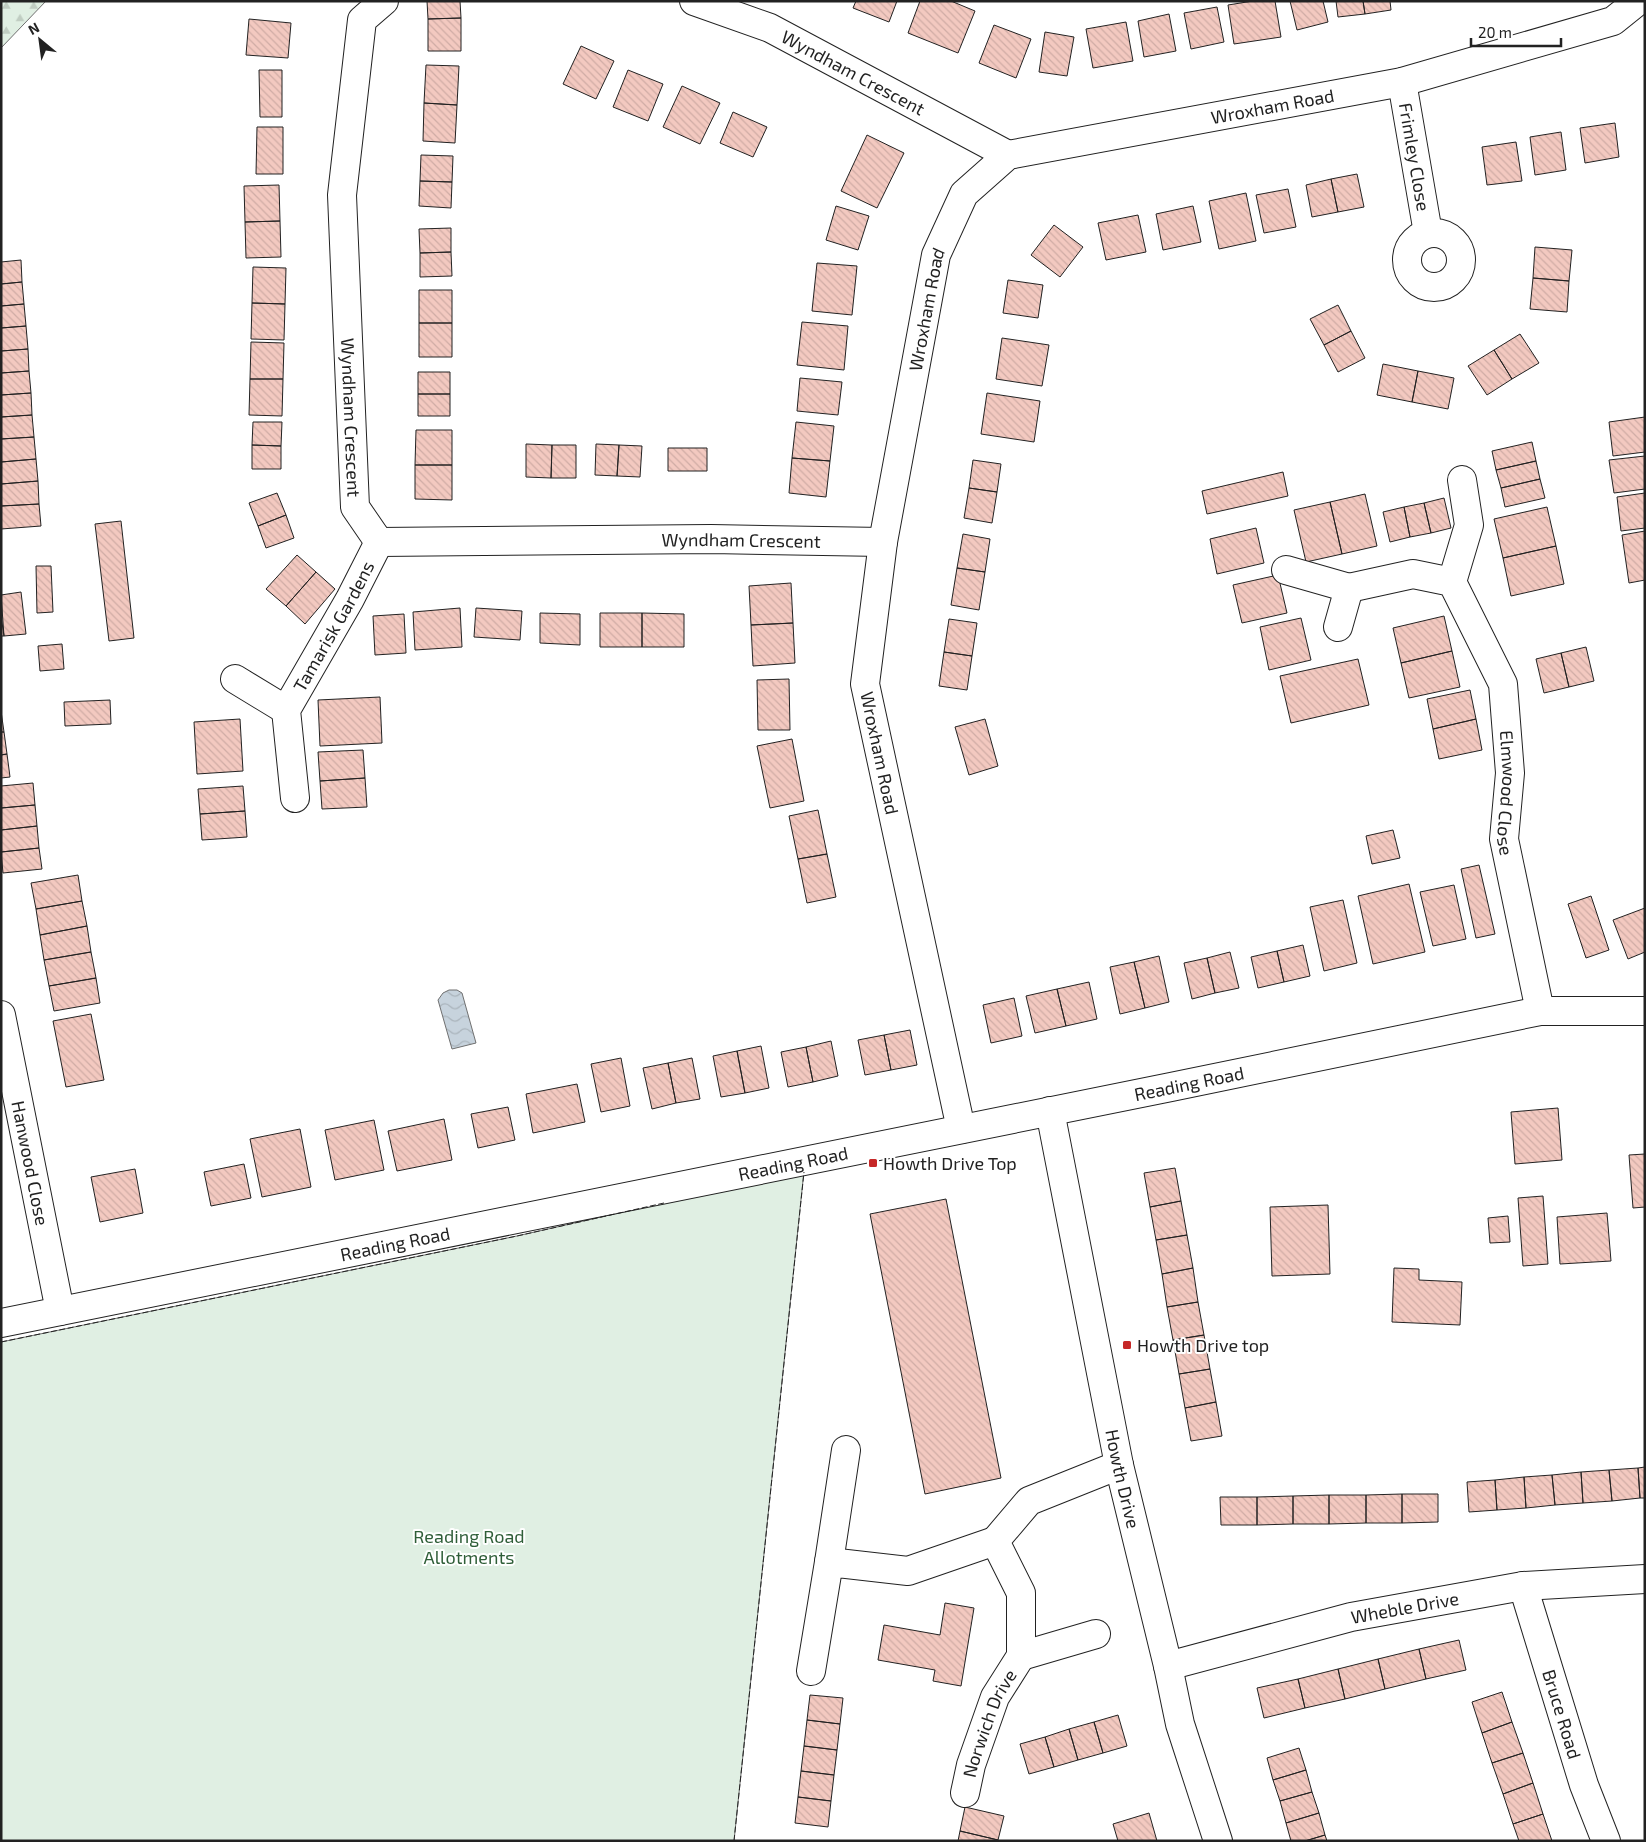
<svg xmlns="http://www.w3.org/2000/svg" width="1646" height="1842" font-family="'Exo 2',sans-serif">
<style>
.green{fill:#e0efe3;stroke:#6f6f6f}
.forest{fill:url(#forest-firs);stroke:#6f6f6f}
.water{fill:url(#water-waves);stroke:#6f6f6f}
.building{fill:url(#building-back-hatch);stroke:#222}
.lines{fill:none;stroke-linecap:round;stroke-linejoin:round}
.minor-casing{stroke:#222;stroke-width:30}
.tertiary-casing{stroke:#222;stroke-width:30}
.minor{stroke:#fff;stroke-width:28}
.tertiary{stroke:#fff;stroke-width:28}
.fence{stroke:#222;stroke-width:1;stroke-dasharray:6 2.5;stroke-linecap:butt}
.poi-dot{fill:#c62828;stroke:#fff;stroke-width:2}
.labels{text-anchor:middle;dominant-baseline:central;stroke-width:4;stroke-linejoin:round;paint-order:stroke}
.street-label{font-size:18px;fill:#222;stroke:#fff}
.poi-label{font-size:18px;fill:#222;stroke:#fff;text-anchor:start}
.park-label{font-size:18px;fill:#2f5e38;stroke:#fff}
</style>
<defs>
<pattern id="forest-firs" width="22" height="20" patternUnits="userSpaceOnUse" patternTransform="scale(1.25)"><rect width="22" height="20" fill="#e0efe3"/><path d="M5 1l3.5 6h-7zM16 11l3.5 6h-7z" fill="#c0cdc2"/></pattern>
<pattern id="water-waves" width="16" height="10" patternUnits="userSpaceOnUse" patternTransform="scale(1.25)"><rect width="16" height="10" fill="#c7d3dd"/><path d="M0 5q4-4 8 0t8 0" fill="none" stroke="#abb5bd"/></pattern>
<pattern id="building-back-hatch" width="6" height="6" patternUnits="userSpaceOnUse" patternTransform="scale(1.25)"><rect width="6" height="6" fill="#f3c9c0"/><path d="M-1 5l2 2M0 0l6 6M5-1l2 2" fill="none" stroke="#d0aca5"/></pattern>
</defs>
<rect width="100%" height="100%" fill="#fff"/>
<path class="green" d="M804,1171L734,1841H1V1342L517,1236Z"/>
<path class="forest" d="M1,1H46L1,48Z"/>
<path class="water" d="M449,990H457L462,993L476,1043L452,1049L438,1000L443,993Z"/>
<path class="building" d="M427,1H460L461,18L428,19Z
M856,1H897L889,22L853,8Z
M920,1H951L975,11L958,53L908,33Z
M1253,1H1275L1281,37L1234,44L1228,5Z
M1290,1H1323L1328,22L1297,30Z
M1336,1H1363L1365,14L1338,17Z
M1363,1H1390L1391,10L1365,14Z
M1217,7L1224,42L1191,49L1184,13Z
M1169,14L1176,51L1144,57L1138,21Z
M461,18V51H428V19Z
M249,19L291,23L288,58L246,55Z
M1126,22L1133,61L1093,68L1086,29Z
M994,25L1031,39L1016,78L979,63Z
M1045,32L1074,37L1067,76L1039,72Z
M581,46L614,61L596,99L563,84Z
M426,65L459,66L457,105L424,103Z
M259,70H282V117H260Z
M628,70L663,84L648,121L613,107Z
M682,86L720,103L700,144L663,127Z
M424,103L457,105L455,143L423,141Z
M733,112L767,127L753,157L720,143Z
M1615,123L1619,157L1585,163L1580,128Z
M257,127H283V174H256Z
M1561,132L1566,170L1535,175L1530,137Z
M867,135L904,153L877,208L841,191Z
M1516,142L1522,181L1487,185L1482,147Z
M421,155L453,156L452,182L420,181Z
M1357,174L1364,207L1338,212L1331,179Z
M1331,179L1338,212L1312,217L1306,185Z
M420,181L452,182L451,208L419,206Z
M279,185L280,221L245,222L244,186Z
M1288,189L1296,227L1264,233L1256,195Z
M1246,193L1256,241L1219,249L1209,201Z
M836,206L869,216L858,250L826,240Z
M1193,206L1201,242L1163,250L1156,214Z
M1138,215L1146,252L1106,260L1098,223Z
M280,221L281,257L246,258L245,222Z
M1054,225L1083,247L1060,277L1031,255Z
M451,228V252L420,253L419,229Z
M1535,247L1572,250L1569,281L1533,278Z
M451,252L452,276L420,277V253Z
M21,260L22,282L1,284V262Z
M817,263L857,266L852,315L812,311Z
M253,267L286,268L285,304L252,303Z
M1533,278L1569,281L1567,312L1530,309Z
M1008,280L1043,285L1038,318L1003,313Z
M22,282L24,304L1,306V284Z
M419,290H452V323H419Z
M252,303L285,304L284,340L251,339Z
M24,304L26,326L1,328V306Z
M1338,305L1351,331L1324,345L1310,319Z
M802,322L848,326L844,370L797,365Z
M419,323H452V357H419Z
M26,326L28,349L1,351V328Z
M1351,331L1365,358L1338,372L1324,345Z
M1520,334L1539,363L1512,379L1494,350Z
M1002,338L1049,345L1042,386L996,379Z
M251,342L284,343L283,379H250Z
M28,349L29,371L1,373V351Z
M1494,350L1512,379L1487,395L1468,366Z
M1383,364L1418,371L1412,402L1377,395Z
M29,371L31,393L1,395V373Z
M1418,371L1454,378L1448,409L1412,402Z
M418,372H450V394H418Z
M800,378L842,382L838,415L797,411Z
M250,379H283L282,416L249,415Z
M31,393L32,415L1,417V395Z
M987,393L1040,401L1034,442L981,434Z
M418,394H450V416H418Z
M32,415L34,437L1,439V417Z
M1645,417V452L1613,456L1609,422Z
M253,422H282L281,446L252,445Z
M796,422L834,426L830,461L792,458Z
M416,430H452V465H415Z
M34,437L36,459L1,462V439Z
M1532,442L1536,461L1496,470L1492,451Z
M526,444L552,445L551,478L526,477Z
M596,444L619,445L617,476L595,475Z
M252,445L281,446V469H252Z
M552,445H576V478H551Z
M619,445L642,446L640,477L617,476Z
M668,448H707V471H668Z
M1645,456V489L1614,493L1609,460Z
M792,458L830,461L826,497L789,493Z
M36,459L38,481L1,484V462Z
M973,460L1001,464L997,492L969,488Z
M1536,461L1540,479L1501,488L1496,470Z
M415,465H452V500L415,499Z
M1283,472L1288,496L1207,514L1202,491Z
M1540,479L1545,498L1505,507L1501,488Z
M38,481L39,504L1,506V484Z
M969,488L997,492L992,523L964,518Z
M277,493L286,515L258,526L249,503Z
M1645,493V528L1621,531L1617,497Z
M1365,494L1377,546L1342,554L1330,502Z
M1444,498L1451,528L1431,533L1424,503Z
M1330,502L1342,554L1306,562L1294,510Z
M1424,503L1431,533L1410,537L1404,507Z
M39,504L41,526L1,529V506Z
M1404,507L1410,537L1390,542L1383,512Z
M1547,507L1556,546L1503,558L1494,519Z
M286,515L294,538L266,548L258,526Z
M121,521L134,638L109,641L95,524Z
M1256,528L1264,563L1217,574L1210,539Z
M1645,531V580L1629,583L1622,535Z
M963,534L990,539L985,572L957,568Z
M1556,546L1564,584L1511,596L1503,558Z
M297,555L316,572L286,606L266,589Z
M36,566H51L53,612L37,613Z
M957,568L985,572L979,610L951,605Z
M316,572L335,589L305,624L286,606Z
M1278,575L1287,613L1242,623L1233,585Z
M791,583L793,623L751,625L749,586Z
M21,592L26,634L4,636L1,595Z
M460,608L462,647L415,650L413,612Z
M476,608L522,611L520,640L474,637Z
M540,613L580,614V645L540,643Z
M600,613H642V647H600Z
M642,613L684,614V647H642Z
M404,614L406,653L375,655L373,616Z
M1,616L4,636H1Z
M1444,616L1452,651L1401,663L1393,628Z
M1301,618L1311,660L1269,670L1260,627Z
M949,619L977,623L972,656L944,652Z
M793,623L795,663L753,666L751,625Z
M62,644L64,669L40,671L38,646Z
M1586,647L1594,681L1569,687L1561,653Z
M1452,651L1460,687L1409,698L1401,663Z
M944,652L972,656L967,690L939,686Z
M1561,653L1569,687L1544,693L1536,659Z
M1358,659L1369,705L1291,723L1280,676Z
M789,679L790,730H758L757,680Z
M1470,690L1476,719L1433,729L1427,699Z
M380,697L382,743L320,746L318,700Z
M110,700L111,724L65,726L64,702Z
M1,711L4,732H1Z
M240,719L243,771L197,774L194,722Z
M985,719L998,766L969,775L955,727Z
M1476,719L1482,750L1439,759L1433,729Z
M1,732H4L7,754L1,755Z
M792,739L804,801L770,808L757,746Z
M363,750L365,778L320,781L318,752Z
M7,754L10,777L1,778V755Z
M365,778L367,807L322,809L320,781Z
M33,783L35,805L1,808V786Z
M243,786L245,811L200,814L198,789Z
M35,805L37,826L1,830V808Z
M818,810L827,854L798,859L789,816Z
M245,811L247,837L202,840L200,814Z
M37,826L39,848L1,852V830Z
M1393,830L1400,858L1372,864L1366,836Z
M39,848L42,869L3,873L1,852Z
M827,854L836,897L807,903L798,859Z
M1479,865L1495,934L1476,938L1461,869Z
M78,875L82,901L36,909L31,883Z
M1409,884L1425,952L1373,964L1358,896Z
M1454,885L1466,939L1433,946L1420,892Z
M1591,896L1609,950L1586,958L1568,904Z
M1343,900L1357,963L1324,971L1310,907Z
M82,901L87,926L40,935L36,909Z
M1645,908V952L1628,959L1613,920Z
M87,926L91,952L44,960L40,935Z
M1303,945L1310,976L1284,982L1277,951Z
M1277,951L1284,982L1258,988L1251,957Z
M91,952L96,978L49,986L44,960Z
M1230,952L1239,988L1215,993L1207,958Z
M1159,956L1169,1002L1145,1008L1134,962Z
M1207,958L1215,993L1192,999L1184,963Z
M1134,962L1145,1008L1120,1014L1110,967Z
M96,978L100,1003L54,1011L49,986Z
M1089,982L1097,1019L1066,1026L1057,989Z
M1057,989L1066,1026L1035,1033L1026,996Z
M1014,998L1022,1036L991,1043L983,1005Z
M91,1014L104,1080L66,1087L53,1021Z
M910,1030L917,1065L891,1070L884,1035Z
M884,1035L891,1070L865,1075L858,1040Z
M831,1041L838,1076L813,1082L806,1047Z
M761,1046L769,1088L745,1093L737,1051Z
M806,1047L813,1082L788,1087L781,1052Z
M737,1051L745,1093L721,1097L713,1056Z
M621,1058L630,1106L601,1112L591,1064Z
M692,1058L700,1099L676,1103L668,1063Z
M668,1063L676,1103L652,1109L643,1068Z
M577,1084L585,1122L533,1133L526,1094Z
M508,1107L515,1140L478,1148L471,1114Z
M1558,1108L1562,1160L1515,1164L1511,1112Z
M444,1119L452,1160L397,1171L388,1131Z
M374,1120L384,1170L335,1180L325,1130Z
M300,1129L311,1187L262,1197L250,1139Z
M1645,1154V1207L1633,1208L1629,1155Z
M244,1164L251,1198L211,1206L204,1172Z
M1175,1168L1181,1201L1150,1207L1144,1173Z
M135,1169L143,1213L100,1222L91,1177Z
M1543,1196L1548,1264L1523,1266L1518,1198Z
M946,1199L1001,1478L925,1494L870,1214Z
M1181,1201L1187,1235L1156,1240L1150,1207Z
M1328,1205L1330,1274L1272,1276L1270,1207Z
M1607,1213L1611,1261L1560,1264L1557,1217Z
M1508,1216L1510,1242L1490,1243L1488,1218Z
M1187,1235L1193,1268L1162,1274L1156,1240Z
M1193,1268L1198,1302L1167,1307L1162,1274Z
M1394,1268L1419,1269V1280L1462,1282L1460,1325L1392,1322Z
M1198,1302L1204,1335L1173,1340L1167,1307Z
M1204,1335L1210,1369L1179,1374L1173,1340Z
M1210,1369L1216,1402L1185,1408L1179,1374Z
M1216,1402L1222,1436L1191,1441L1185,1408Z
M1645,1467V1498H1640L1638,1468Z
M1638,1468L1640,1498L1612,1501L1609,1470Z
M1609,1470L1612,1501L1583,1503L1581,1472Z
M1581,1472L1583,1503L1555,1505L1552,1475Z
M1552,1475L1555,1505L1526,1508L1524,1477Z
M1524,1477L1526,1508L1497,1510L1495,1480Z
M1495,1480L1497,1510L1469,1512L1467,1482Z
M1402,1494H1438V1522L1402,1523Z
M1402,1494V1523H1366V1495Z
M1329,1495H1366V1523L1329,1524Z
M1329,1495V1524H1293V1496Z
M1293,1496V1524L1257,1525V1497Z
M1220,1497H1257V1525H1221Z
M945,1603L974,1608L961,1686L933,1681L935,1670L878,1660L884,1625L940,1635Z
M1459,1640L1466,1670L1426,1679L1419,1649Z
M1419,1649L1426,1679L1385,1689L1378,1659Z
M1378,1659L1385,1689L1345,1699L1338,1669Z
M1338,1669L1345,1699L1305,1708L1298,1679Z
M1298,1679L1305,1708L1264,1718L1257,1688Z
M1502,1692L1512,1722L1482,1733L1472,1702Z
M810,1695L843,1698L840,1724L807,1720Z
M1118,1715L1127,1746L1103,1753L1094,1722Z
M807,1720L840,1724L837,1750L804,1746Z
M1094,1722L1103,1753L1078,1760L1069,1729Z
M1512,1722L1523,1753L1492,1763L1482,1733Z
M1069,1729L1078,1760L1054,1767L1045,1737Z
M1045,1737L1054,1767L1029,1774L1020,1744Z
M804,1746L837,1750L834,1775L801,1771Z
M1299,1748L1306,1770L1273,1780L1267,1758Z
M1523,1753L1533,1783L1503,1794L1492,1763Z
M1306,1770L1312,1792L1280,1801L1273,1780Z
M801,1771L834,1775L831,1801L798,1797Z
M1533,1783L1543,1814L1513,1824L1503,1794Z
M1312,1792L1319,1813L1286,1823L1280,1801Z
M798,1797L831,1801L828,1827L795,1823Z
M965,1807L1004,1816L998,1840L960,1831Z
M1149,1813L1157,1841H1118L1113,1824Z
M1319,1813L1325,1835L1305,1841H1291L1286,1823Z
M1543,1814L1552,1841H1519L1513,1824Z
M960,1831L998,1840V1841H958Z
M1325,1835L1327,1841H1305Z"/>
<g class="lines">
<defs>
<g id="minor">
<path id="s1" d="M384,1L362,20L342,195L355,507L379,542L711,539L883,542"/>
<path id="s2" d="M694,1L770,28L1008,155"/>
<path id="s3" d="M1402,82L1428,233"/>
<circle cx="1434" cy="260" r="27"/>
<path d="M1286,570L1349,588"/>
<path d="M1452,582L1469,525L1462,480"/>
<path id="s4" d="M1338,627L1349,588L1413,574L1452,582L1503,684L1510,773L1504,839L1540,1011"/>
<path d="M235,679L286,710"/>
<path id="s5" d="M295,798L286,710L350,599L379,542"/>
<path id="s6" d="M1,1015L60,1311"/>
<path id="s7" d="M961,1129L865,684L883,542L936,255L964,194L1008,155L1402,82L1613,21L1638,1"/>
<path d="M829,1562L846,1450"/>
<path id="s8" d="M1523,1586L1584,1785L1606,1841"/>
<path d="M1096,1634L1021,1656V1593L995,1541L1029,1501L1119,1465"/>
<path id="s9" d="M1168,1666L1351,1617L1523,1586L1645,1579"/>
<path d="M811,1671L829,1562L908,1571L995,1541"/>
<path id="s10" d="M965,1793L971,1765L995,1697L1021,1656"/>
</g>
<g id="tertiary">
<path id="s11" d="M1050,1111L1119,1465L1168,1666L1180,1724L1218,1841"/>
<path id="s12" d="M1,1323L1171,1087L1540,1011H1645"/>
</g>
</defs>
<use href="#minor" class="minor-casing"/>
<use href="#tertiary" class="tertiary-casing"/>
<use href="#minor" class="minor"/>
<use href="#tertiary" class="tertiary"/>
<path class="fence" d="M1,1342L517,1236L664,1203
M734,1841L804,1172"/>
</g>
<g class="poi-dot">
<rect x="868" y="1158" width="10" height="10" rx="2.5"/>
<rect x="1122" y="1340" width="10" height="10" rx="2.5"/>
</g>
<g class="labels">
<g class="street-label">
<text stroke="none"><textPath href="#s2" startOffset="175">Wyndham Crescent</textPath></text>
<text stroke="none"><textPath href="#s7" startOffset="1285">Wroxham Road</textPath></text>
<text stroke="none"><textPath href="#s3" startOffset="76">Frimley Close</textPath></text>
<text stroke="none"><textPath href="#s7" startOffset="835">Wroxham Road</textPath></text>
<text stroke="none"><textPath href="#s1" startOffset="428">Wyndham Crescent</textPath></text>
<text stroke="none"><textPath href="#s1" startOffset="922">Wyndham Crescent</textPath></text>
<text stroke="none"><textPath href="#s5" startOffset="185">Tamarisk Gardens</textPath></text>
<text transform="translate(880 753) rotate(78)">Wroxham Road</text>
<text stroke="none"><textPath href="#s4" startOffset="369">Elmwood Close</textPath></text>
<text stroke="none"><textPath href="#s12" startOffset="1212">Reading Road</textPath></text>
<text stroke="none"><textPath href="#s6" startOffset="151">Hanwood Close</textPath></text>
<text stroke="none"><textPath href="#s12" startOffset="808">Reading Road</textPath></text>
<text stroke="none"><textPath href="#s12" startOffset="402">Reading Road</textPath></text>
<text stroke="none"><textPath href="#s11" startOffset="375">Howth Drive</textPath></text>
<text stroke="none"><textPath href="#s9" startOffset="244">Wheble Drive</textPath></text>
<text stroke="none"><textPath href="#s8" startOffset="134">Bruce Road</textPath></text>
<text stroke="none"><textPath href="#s10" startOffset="74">Norwich Drive</textPath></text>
</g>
<g class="poi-label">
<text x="883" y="1163">Howth Drive Top</text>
<text x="1137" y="1345">Howth Drive top</text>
</g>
<g class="park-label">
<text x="469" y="1536">Reading Road<tspan x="469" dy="21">Allotments</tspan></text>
</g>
</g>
<rect width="1646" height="1842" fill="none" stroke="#222222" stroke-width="5"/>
<g transform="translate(40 40) rotate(331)" stroke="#ffffff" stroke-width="4" paint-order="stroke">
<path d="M0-4L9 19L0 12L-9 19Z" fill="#222222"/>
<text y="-8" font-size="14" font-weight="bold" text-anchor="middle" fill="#222222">N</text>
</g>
<path d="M1471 38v8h90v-8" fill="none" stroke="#222222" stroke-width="2.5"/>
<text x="1478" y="38" font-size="15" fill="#222222" stroke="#ffffff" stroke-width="4" paint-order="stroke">20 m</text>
</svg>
